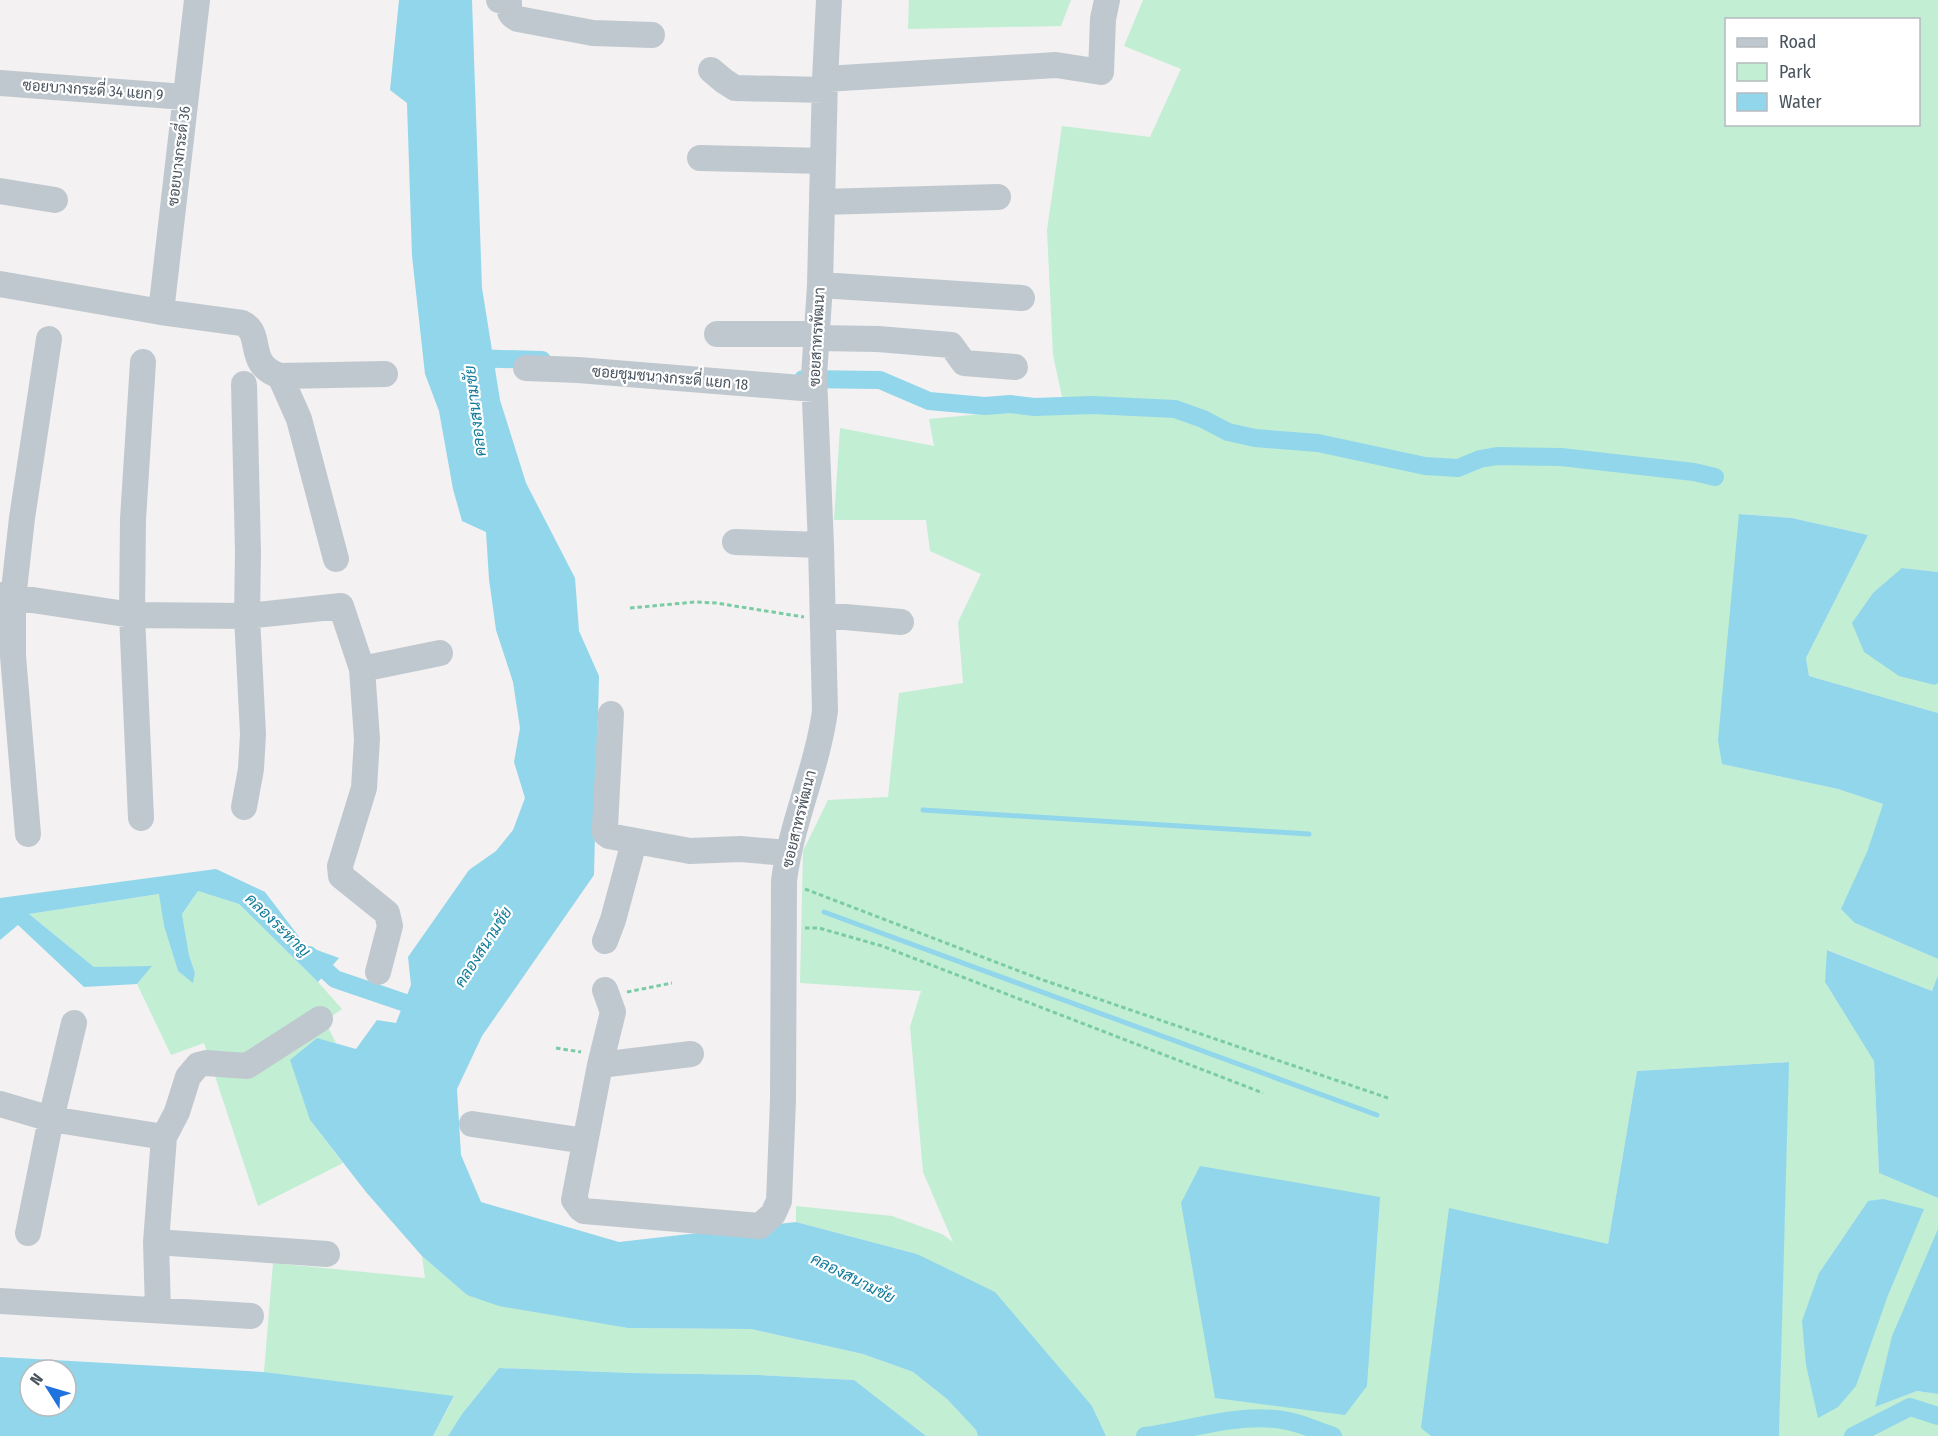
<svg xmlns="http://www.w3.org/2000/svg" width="1938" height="1436" font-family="'Fira Sans Condensed',Sarabun,sans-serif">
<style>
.green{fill:#c2eed4;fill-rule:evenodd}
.water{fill:#91d6ea;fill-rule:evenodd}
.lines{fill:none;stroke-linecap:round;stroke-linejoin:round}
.stream{stroke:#91d6ea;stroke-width:5}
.canal{stroke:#91d6ea;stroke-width:18}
.path{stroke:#7bcca5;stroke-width:3;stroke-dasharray:4.5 3;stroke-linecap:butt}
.minor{stroke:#c0c8cf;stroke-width:26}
.labels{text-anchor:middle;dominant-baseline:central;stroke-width:4.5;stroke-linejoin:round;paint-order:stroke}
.street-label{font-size:15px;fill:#4a545e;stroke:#fff}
.water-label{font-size:16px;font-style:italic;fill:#127c9a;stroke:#fff}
</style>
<rect width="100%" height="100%" fill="#f3f1f1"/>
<path class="green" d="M909,0H1071L1061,26L908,29Z
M1143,0H1938V572L1902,568L1934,685L1938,683V713L1809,676L1806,658L1868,535L1792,518L1740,514L1723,764L1838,789L1883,804L1867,852L1855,923L1938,959V975L1932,991L1828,950L1825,982L1874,1060L1879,1173L1938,1198V1229L1875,1407L1917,1391L1938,1394V1436H1779L1788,1062L1637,1071L1608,1244L1422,1427L1431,1436H1106L1092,1406L917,1254L796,1222V1206L892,1216L942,1234L953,1242L923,1172L910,1027L921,991L800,983L803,851L828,800L888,797L899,693L963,683L958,622L981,574L930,551L926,520H834L840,428L934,446L929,419L1064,406L1053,355L1047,230L1062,126L1150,137L1181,69L1124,46ZM1726,20H1918V124H1726ZM1868,1201L1923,1209L1887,1298L1819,1273Z
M198,891L239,904L318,982L342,1009L325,1021L336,1043L317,1039L310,1120L343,1163L258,1206L204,1043L171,1055L137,984L151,967H94L29,914L160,894L164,926L178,971L193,982L195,973L189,955L182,914Z
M422,1256L467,1295L628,1328L751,1329L863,1354L913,1372L947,1399L976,1430L978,1436H926L853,1380L759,1375L631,1373L499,1368L462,1414L448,1436H433L454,1397L264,1372L273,1263L425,1278Z"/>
<path class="water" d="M399,0H472L482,288L500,400L526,483L575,578L579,631L599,676L594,875L482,1036L457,1089L461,1155L481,1202L619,1242L796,1222L917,1254L995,1292L1092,1406L1106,1436H978L976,1430L947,1399L913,1372L863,1354L751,1329L628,1328L499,1306L467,1295L422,1256L366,1192L310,1120L290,1060L317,1038L356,1049L377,1020L396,1023L411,985L408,957L469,870L496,851L513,830L525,798L514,762L520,728L513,682L496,630L489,579L486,532L462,521L453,489L439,411L425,374L412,256L407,103L390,90Z
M1739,514L1792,518L1868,535L1806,658L1809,676L1938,713V959L1855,923L1841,909L1867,852L1883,804L1838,789L1722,764L1718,740Z
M1902,568L1938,572V683L1935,685L1899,676L1864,652L1852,623L1873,593Z
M216,869L265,892L306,946L339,958L318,982L239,904L198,891L182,914L189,955L195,973L193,983L178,971L164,926L159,894L29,914L94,967L152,966L137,984L84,987L18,925L0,940V898Z
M1827,950L1932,991L1938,975V1198L1879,1173L1874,1061L1825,982Z
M1789,1062L1779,1436H1431L1421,1428L1449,1208L1608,1244L1637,1071Z
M1200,1166L1380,1197L1367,1386L1345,1415L1215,1398L1181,1203Z
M1883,1199L1924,1209L1887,1298L1856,1386L1838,1407L1818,1418L1806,1365L1802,1321L1819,1273L1868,1201Z
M1938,1229V1394L1917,1391L1875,1407L1892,1336Z
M0,1357L264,1372L454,1396L433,1436H0ZM30,1370H66V1406H30Z
M499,1368L631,1373L759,1375L854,1380L926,1436H448L462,1414Z"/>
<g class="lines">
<path class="stream" d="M923,810L1309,834
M824,912L1377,1115"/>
<path class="canal" d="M468,358L542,360
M803,379L880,380L929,401L985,406L1010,404L1034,407L1092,405L1175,409L1203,419L1228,432L1255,438L1318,443L1425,466L1458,468L1480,459L1497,456L1561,457L1694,472L1715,477
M309,955L335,979L426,1010
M1145,1436C1189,1430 1230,1415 1275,1419C1294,1420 1315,1430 1333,1436
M1853,1436L1910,1407L1938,1416"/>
<path class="path" d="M630,608L695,602L716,603L804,617
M805,889L1040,979L1388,1098
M805,928H819L882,946L1263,1093
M627,992L672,983
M556,1048L581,1052"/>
<path class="minor" d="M499,0L509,3C509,12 510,15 518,19L593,33L652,35
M711,70L724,81L735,88L825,90
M825,79L1056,65L1101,72L1103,19L1107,0
M0,83L185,97
M700,158L823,161
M0,191L55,200
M822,202L998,197
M0,284L161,312L242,323C265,334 244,364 280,376L385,374
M820,285L1022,298
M161,312L197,0
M717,334H817
M816,338L878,339L951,345L964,363L1015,367
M526,368L578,370L814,389
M280,376L299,419L336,559
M244,384L248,552L247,616L253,734L251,769L244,807
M735,542L821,545
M0,595L132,615L247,616L341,606L362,669L367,739L364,788L340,866L341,876L387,913L390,926L378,972
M823,615L901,622
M362,669L440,653
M611,714L605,827V833L609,836L690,851L740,849L788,853
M141,818L132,615L133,519L143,362
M28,834L13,656V599L22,518L49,339
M605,941L613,920L634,842
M605,990L613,1012L600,1065L574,1200L580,1208L584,1211L760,1226L773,1214L779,1201L783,1100L784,881C791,823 817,769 825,711L821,545L814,376L820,285L825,79L829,0
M600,1065L691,1054
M0,1104L51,1119L164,1137
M472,1124L585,1141
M28,1233L51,1119L74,1023
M156,1242L327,1254
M0,1301L251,1316
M158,1310L156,1242L164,1137L177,1112L188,1077L198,1065L206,1063L247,1066L320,1019"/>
</g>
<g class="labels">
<g class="street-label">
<text transform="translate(93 90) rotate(4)">ซอยบางกระดี่ 34 แยก 9</text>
<text transform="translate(179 156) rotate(-83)">ซอยบางกระดี่ 36</text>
<text transform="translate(817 337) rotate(-87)">ซอยสาทรพัฒนา</text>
<text transform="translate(670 378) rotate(5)">ซอยชุมชนางกระดี่ แยก 18</text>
<text transform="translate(799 819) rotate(-76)">ซอยสาทรพัฒนา</text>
</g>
<g class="water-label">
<text transform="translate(475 411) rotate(-97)">คลองสนามชัย</text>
<text transform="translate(278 925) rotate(44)">คลองระหาญ</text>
<text transform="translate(483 947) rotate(-57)">คลองสนามชัย</text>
<text transform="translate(853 1278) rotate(27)">คลองสนามชัย</text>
</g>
</g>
<rect x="1725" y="18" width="195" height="108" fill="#ffffff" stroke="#b7bbbf" stroke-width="1.5"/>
<rect x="1737" y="38" width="30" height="9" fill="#c0c8cf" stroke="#b7bbbf" stroke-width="1.5"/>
<text x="1779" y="48" font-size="18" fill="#4a545e">Road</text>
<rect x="1737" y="63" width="30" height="18" fill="#c2eed4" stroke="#b7bbbf" stroke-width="1.5"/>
<text x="1779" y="78" font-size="18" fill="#4a545e">Park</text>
<rect x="1737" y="93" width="30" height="18" fill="#91d6ea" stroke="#b7bbbf" stroke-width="1.5"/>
<text x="1779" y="108" font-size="18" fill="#4a545e">Water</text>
<g transform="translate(48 1388) rotate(307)"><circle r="28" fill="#ffffff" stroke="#b7bbbf" stroke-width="1.5"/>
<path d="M0-4.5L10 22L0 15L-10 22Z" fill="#2072df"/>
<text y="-9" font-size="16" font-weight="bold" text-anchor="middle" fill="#4a545e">N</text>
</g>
</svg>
